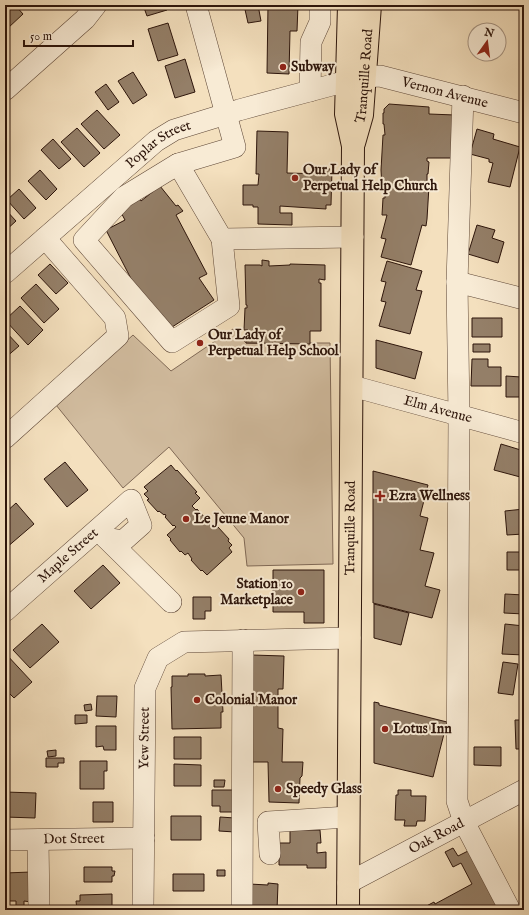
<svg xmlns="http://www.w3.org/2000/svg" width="529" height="915" font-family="'IM FELL English',serif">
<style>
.green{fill:#d2bda0;stroke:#806956}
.building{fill:#947f68;stroke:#2d150b}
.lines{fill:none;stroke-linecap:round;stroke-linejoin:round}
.minor-casing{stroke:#5f4838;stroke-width:22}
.major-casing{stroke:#2d150b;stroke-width:24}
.minor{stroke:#f8ebd5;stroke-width:21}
.major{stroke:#f4e0be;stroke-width:22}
.poi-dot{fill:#8f2418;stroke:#f8ebd5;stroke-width:1.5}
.labels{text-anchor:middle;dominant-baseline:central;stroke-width:4;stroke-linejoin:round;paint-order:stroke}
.poi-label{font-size:14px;font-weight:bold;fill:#2d150b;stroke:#f8ebd5;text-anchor:start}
.street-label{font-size:14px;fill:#2d150b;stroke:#f8ebd5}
</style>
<rect width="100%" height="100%" fill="#f4e0be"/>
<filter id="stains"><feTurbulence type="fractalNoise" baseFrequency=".005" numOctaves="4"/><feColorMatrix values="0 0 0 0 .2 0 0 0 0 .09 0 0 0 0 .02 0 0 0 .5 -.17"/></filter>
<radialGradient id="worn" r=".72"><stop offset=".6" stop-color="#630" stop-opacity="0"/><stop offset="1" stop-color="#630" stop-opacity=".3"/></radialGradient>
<path class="green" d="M233,329L246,343H330L333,564L247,566L244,538L169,447L123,488L56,405L133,335L171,371Z"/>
<path class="building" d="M5,5H15L23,14L8,28L5,25Z
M143,5H165L167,10L147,16Z
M244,5H258L261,21L248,23Z
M268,5H298L297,31H290L289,74L267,73Z
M168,23L178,55L158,61L148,29Z
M185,59L195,92L175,98L165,66Z
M133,72L147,95L133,104L118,81Z
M106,84L119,102L108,110L95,92Z
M389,104L429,107V114L455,115L454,158H427V161L429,162L428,174H427V186H429L427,219L426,226L422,225L411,265L381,257L386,239L381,238L387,215H382L383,198H385V188H382L381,170L383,135H385L384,124H383V113H384V109Z
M97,110L120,135L104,149L81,124Z
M77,128L100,153L84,167L61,142Z
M477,129L494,134L493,139L520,147L510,187L488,182L493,163L489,162V159L470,154Z
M257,131L288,132L287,173L325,174V169H332L331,205H326V209L280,206V213H292V225L258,224V207H253V205H243V185H258L259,174H256Z
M53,139L71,159L59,169L41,150Z
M40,170L57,189L46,200L28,181Z
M160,186L176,206L178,205L183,211L176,215L207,274L199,278L214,300L169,329L145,306L106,230L125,220L118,207L139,197L141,201Z
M19,189L36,208L24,219L7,200Z
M5,209L16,221L5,231Z
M477,225L495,230L492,238L504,242L498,263L468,254Z
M262,260L269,261V266L290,265V264L325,265V280L319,279V283H321V331H310V344L246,343V334H248V330H244L245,308H247V305H246L245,265H260L262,266Z
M387,261L422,271L416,290L422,291L410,334L379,326L386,302L381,301L386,282L381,281Z
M50,264L68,283L56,294L38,275Z
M36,284L59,309L44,323L21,298Z
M20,306L43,330L28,345L5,320Z
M472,318H502V337H472Z
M5,331L19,346L5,358Z
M376,340L422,352L415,379L376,368Z
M473,344H490V352H473Z
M472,359H488V367H501V386H471Z
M522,373H524V397H506V376L521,377Z
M501,444L524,451V478L494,470Z
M65,462L88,490L67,507L44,479Z
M171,465L176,471L177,470L197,492L195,493L200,498L192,506L196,510L197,509L208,521L207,522L211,526L213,524L217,528L218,527L229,539L228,541L232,545L229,548L232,552L207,575L202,570L201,571L191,560L192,559L188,553L185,555L181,551L180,552L170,540L171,539L167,535L176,527L174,525L173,526L165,517L166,516L165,514L164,515L159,511L158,512L147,500L149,499L144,494L148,491L144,487Z
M373,471L428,485L420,516L428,518L420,550L434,553L425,586L440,590L432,618L373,603Z
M16,503L34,524L6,548L5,546V513Z
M524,509V534L507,535L505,511Z
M507,552H524V570H507Z
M103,565L120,583L91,609L74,591Z
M273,570H324V623H304V612H273Z
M505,594L524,595V614L504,613Z
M193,597H211V611H205V619H193Z
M374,604L409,613L401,645L374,638Z
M42,624L59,642L30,668L13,650Z
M505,624L524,626V655L502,654Z
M5,653L32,682L14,698L5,689Z
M252,655L284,656L283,689H278V728L283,729L282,762H303L302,776L300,778L299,803L269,802L268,762H251Z
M503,662L518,664L513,695L498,693Z
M188,674H205V676L221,675L223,712H221V728L172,729L171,687H172V676H188Z
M97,696H117L116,717L96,716Z
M374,702L379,703V705L447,722L433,777L374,763Z
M91,704L92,710L85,711L84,705Z
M75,715H87V723L75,724Z
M515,720H524V749H516Z
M96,726H116V750H104L103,746L96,747Z
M174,737H201V759H174Z
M474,747H501V766L474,765Z
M56,750V756L48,757L47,751Z
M46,758H64V763H58V767H46Z
M80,761H107V771H104V789H80Z
M174,764L201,765V786H174Z
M214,780H225L224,787H214Z
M212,790H237L235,812H220V806H212Z
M398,790H411V796H426L425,821H417L416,826H404L405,820H395L396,795H398Z
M5,792L36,793L35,818L5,817Z
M93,802H113V822H93Z
M171,816H201V840H171Z
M220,817L235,818V832L219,831Z
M290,830H320L321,843H317V853L326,852V868H307V865H279V843H290Z
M453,848L458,856L470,850L501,910H419L434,902L435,904L472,884L461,863L453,867L445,852Z
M84,867H112V871H115L114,876H112V882H84Z
M217,870H225V876H217Z
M31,872V902L24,901V906H16V901H5V873Z
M173,874H204V891H173Z
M268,883L278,884L277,910H249V884L268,885Z
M112,894V910H77L76,901H80V895Z"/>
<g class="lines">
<defs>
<g id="minor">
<path id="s1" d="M365,77L380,76L524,113"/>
<path d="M5,90L85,19L96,5"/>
<path d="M310,91L311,42L320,22V5"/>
<path d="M463,96L457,282L459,415L457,801L464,822L510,910"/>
<path d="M178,164L222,239L229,306L172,342L84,240L124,197Z"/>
<path d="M178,164L235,147L196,5"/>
<path d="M222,239L353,237"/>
<path id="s2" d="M5,273L156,141L174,130L239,110L347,81"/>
<path d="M457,282L524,299"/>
<path id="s3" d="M352,386L524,433"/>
<path d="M5,438L118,336L115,318L45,238"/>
<path d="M106,538L171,602"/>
<path id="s4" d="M5,611L131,500L141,525L123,541L106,538L98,529"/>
<path id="s5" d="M5,840L144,838"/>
<path d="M38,840L39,910"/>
<path d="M270,854L268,822L348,817"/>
<path id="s6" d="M348,883L524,790"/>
<path id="s7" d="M143,910L145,688L158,658L184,642L350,638"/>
<path d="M242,910L243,640"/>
</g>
<g id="major">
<path id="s8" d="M354,143L362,115L370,5"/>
<path id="s9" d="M348,910L353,146L346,114L349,5"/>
</g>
</defs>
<use href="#minor" class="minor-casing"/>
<use href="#major" class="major-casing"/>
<use href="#minor" class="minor"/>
<use href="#major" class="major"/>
</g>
<g class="poi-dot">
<circle cx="283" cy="67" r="4"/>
<circle cx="295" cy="178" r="4"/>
<circle cx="200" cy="343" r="4"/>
<path d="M378 490h4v4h4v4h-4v4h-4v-4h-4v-4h4z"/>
<circle cx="186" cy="519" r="4"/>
<circle cx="301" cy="592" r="4"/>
<circle cx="197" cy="700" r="4"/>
<circle cx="385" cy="729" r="4"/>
<circle cx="278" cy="789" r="4"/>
</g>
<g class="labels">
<g class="poi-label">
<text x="291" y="67">Subway</text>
<text x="303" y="170">Our Lady of<tspan x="303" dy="16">Perpetual Help Church</tspan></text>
<text x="208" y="335">Our Lady of<tspan x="208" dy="16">Perpetual Help School</tspan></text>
<text x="389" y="496">Ezra Wellness</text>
<text x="194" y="519">Le Jeune Manor</text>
<text x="293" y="584" text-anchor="end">Station 10<tspan x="293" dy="16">Marketplace</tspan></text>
<text x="205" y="700">Colonial Manor</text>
<text x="393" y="729">Lotus Inn</text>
<text x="286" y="789">Speedy Glass</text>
</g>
<g class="street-label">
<text stroke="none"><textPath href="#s8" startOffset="68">Tranquille Road</textPath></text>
<text stroke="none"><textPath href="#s1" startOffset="82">Vernon Avenue</textPath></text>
<text stroke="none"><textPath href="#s2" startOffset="201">Poplar Street</textPath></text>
<text stroke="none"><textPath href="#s3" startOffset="89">Elm Avenue</textPath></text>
<text stroke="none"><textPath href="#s9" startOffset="382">Tranquille Road</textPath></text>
<text stroke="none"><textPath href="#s4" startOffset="84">Maple Street</textPath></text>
<text stroke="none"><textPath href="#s7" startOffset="172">Yew Street</textPath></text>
<text stroke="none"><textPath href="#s6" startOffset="100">Oak Road</textPath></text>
<text stroke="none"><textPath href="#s5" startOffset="69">Dot Street</textPath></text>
</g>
</g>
<rect width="529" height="915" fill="none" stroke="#f4e0be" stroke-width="20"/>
<rect x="6" y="6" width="517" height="903" fill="none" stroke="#2d150b" stroke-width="2"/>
<rect x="10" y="10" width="509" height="895" fill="none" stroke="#2d150b"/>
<g transform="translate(487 42) rotate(14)"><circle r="19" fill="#f8ebd5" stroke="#a79584"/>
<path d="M0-3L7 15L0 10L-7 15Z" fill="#8f2418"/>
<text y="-6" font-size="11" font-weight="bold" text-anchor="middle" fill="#2d150b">N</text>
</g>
<path d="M24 40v6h109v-6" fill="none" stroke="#2d150b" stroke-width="2"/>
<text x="30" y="40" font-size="12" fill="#2d150b" stroke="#f8ebd5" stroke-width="3" paint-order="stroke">50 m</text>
<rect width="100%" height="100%" filter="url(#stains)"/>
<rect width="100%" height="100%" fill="url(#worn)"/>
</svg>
